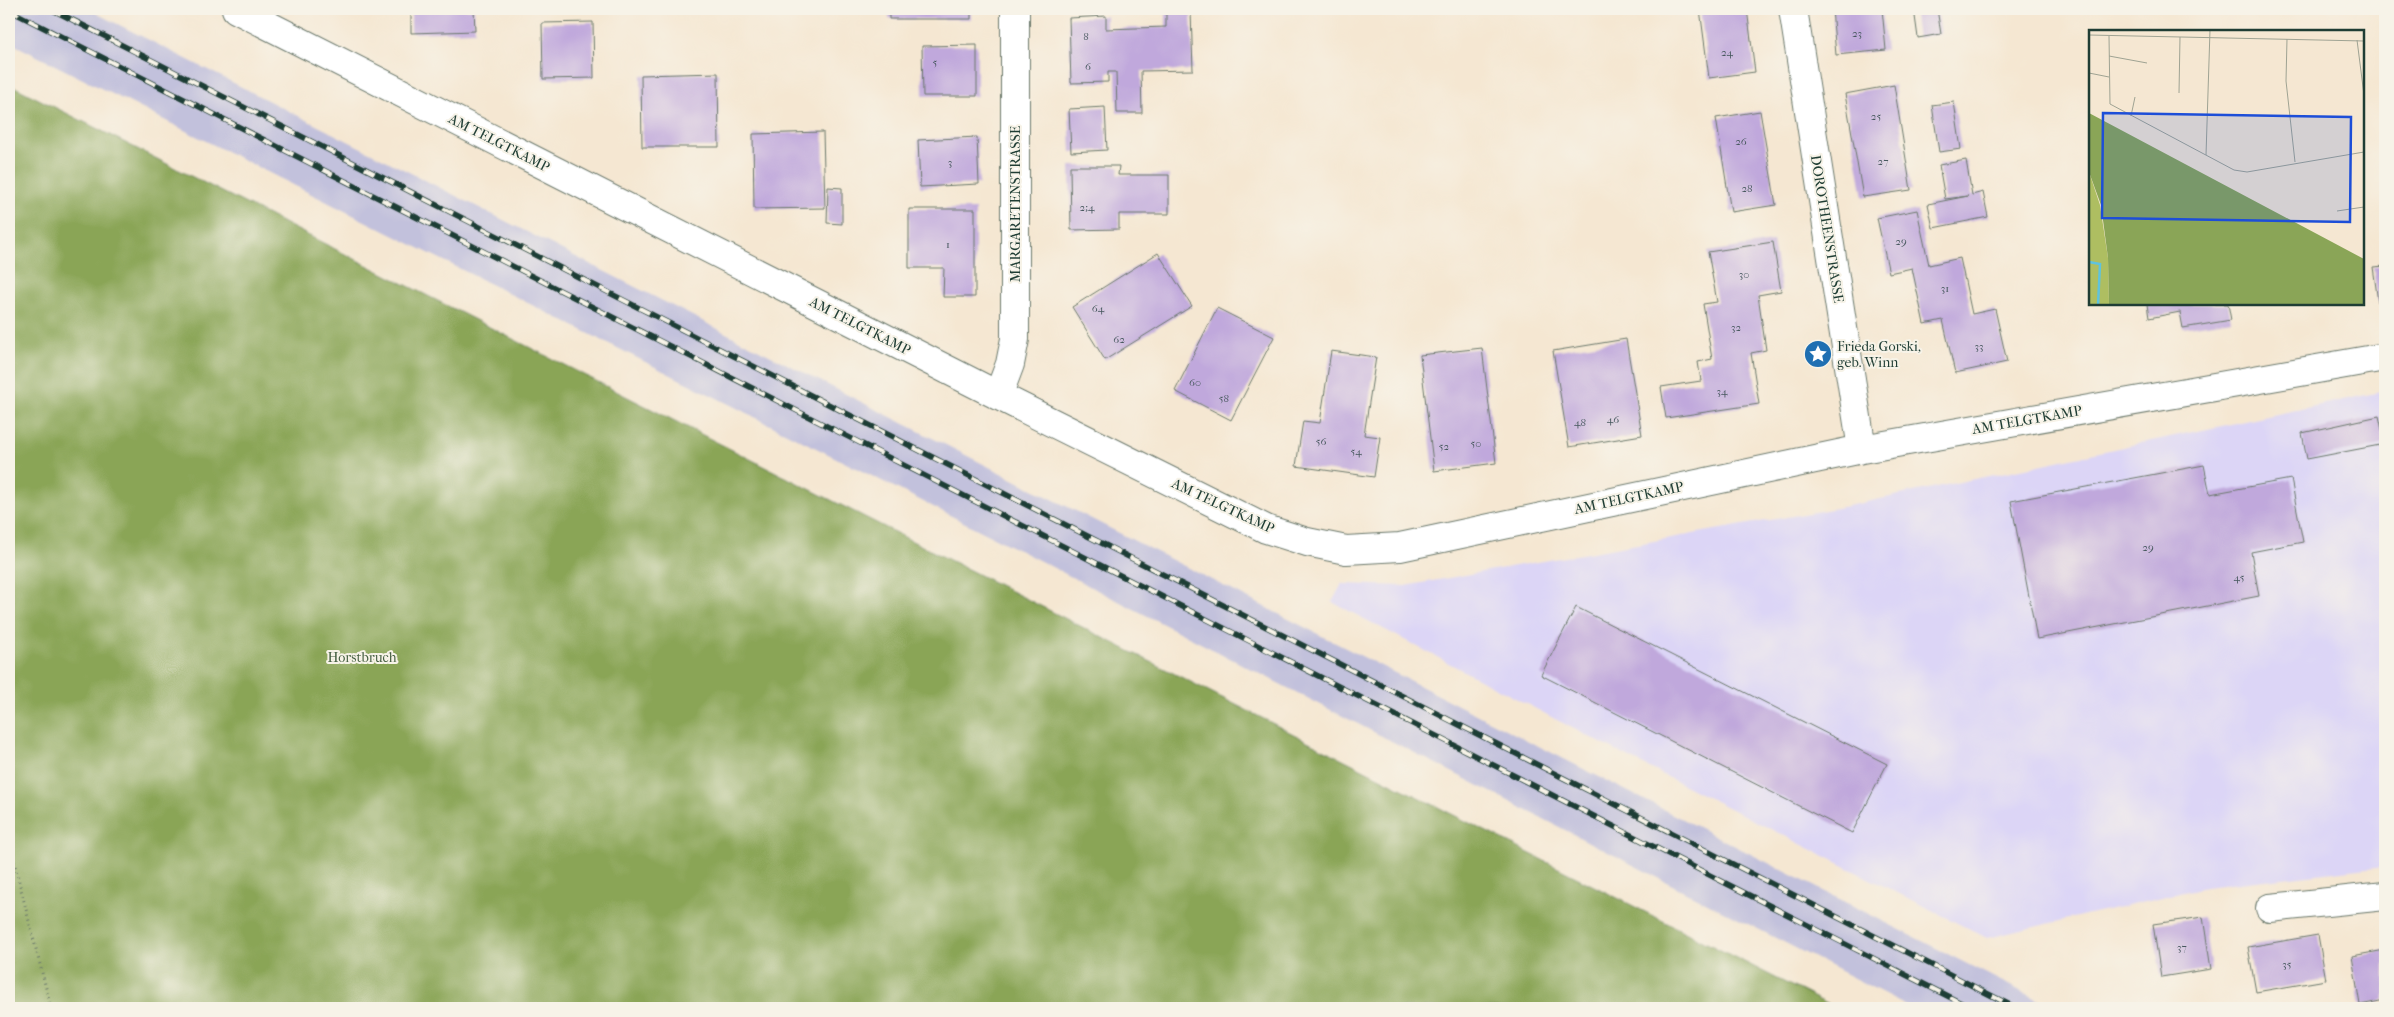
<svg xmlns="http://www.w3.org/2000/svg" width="2394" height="1017" font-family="'IM FELL French Canon',serif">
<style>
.built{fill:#dcd5f6}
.industrial{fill:#c2c1dc}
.forest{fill:#8aa557;stroke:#547146}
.building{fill:#c0a8dc}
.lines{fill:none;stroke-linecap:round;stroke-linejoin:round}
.street-casing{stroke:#6a786b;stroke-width:30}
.path{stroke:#6a786b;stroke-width:3;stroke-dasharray:1 4;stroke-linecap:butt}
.street{stroke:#fff;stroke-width:28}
.rail-casing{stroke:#1f3d34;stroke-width:5.5}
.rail{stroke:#f7f3e8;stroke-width:4;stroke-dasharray:11;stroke-linecap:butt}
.labels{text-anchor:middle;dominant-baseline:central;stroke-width:4;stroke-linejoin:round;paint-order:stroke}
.number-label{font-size:11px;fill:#47585e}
.street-label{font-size:14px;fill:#1f3d34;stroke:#f7f3e8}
.poi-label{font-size:14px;fill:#1f3d34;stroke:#f7f3e8;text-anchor:start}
.park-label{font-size:14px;fill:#435d3f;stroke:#f7f3e8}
.inset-river{fill:none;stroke:#5fc3dd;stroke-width:2.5}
.inset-road{fill:none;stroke:#9fa393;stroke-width:1}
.view{fill:#1d4ed8;fill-opacity:0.15;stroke:#1d4ed8;stroke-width:2.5}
.inset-edge{fill:none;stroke:#1f3d34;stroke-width:2.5}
</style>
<rect width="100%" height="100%" fill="#f7f3e8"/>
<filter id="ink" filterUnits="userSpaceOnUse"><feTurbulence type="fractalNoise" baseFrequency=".02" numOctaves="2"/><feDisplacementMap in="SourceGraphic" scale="10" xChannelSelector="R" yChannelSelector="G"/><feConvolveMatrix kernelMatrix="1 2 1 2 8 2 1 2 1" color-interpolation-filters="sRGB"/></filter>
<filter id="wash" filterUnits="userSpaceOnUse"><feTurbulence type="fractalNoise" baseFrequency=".0096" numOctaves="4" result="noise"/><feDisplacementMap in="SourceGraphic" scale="20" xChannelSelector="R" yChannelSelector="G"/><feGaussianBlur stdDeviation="1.12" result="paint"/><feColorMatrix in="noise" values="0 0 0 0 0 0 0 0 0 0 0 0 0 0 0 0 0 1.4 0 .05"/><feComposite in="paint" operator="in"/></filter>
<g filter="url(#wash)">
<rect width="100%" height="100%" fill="#f5e7d2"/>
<path class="built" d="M2385,391V866L2205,887L1987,938L1618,752L1332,602L1342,584L1405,586L1848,506Z"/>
<path class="industrial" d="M9,9H88L2054,1008H1912L1011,546L9,42Z"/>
<path class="forest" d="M9,84L1835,1008H9Z"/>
<g id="blocks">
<path class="building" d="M411,9H474L475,31L411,33Z
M889,9H971V19H889Z
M1700,9H1747L1755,72L1709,78Z
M1832,9H1882L1886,50L1836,55Z
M1914,9H1937L1941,34L1918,38Z
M1166,12H1191L1193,70L1141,71L1142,113H1117L1116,72H1108V82L1071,83L1069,18L1106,16V29L1166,27Z
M593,22L594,78L543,79L542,23Z
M977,45V96H923L922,46Z
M718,73L719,147H642L641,75Z
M1894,85L1911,190L1863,197L1845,94Z
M1954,102L1961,149L1939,152L1932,105Z
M1105,107L1107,150L1071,152L1069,109Z
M1760,111L1776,205L1731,212L1716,118Z
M823,132L825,208L754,209L753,134Z
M977,137L979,184L920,187L918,140Z
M1966,160L1972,195L1983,192L1988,217L1933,228L1928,204L1968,196L1945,199L1939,165Z
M1070,166H1119L1118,175H1169V214H1119V229L1071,230Z
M828,187L842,188V224L827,223Z
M909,209H975V297H943L944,268H909Z
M1917,210L1929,265L1960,258L1972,314L1995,309L2007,362L1955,373L1943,320L1924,324L1912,268L1889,273L1877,218Z
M1773,242L1781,291L1758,295L1766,350L1751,353L1759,404L1666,418L1661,387L1701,381L1698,362L1712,359L1703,304L1717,302L1708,252Z
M1158,253L1192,306L1105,360L1072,307Z
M2385,266V302H2378L2373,267Z
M2147,304H2228L2231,320L2183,328L2180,312L2149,318Z
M1217,308L1274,337L1231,420L1175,391Z
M1626,339L1642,435L1569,447L1553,351Z
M1482,348L1496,463L1434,471L1420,355Z
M1331,351L1376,357L1364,435L1380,437L1374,477L1296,466L1303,421L1320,423Z
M2379,416L2385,444L2307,459L2302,433Z
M2204,465L2210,494L2291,479L2303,542L2251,552L2259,596L2037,639L2011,501Z
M1576,607L1887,764L1852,833L1541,675Z
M2203,917L2211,969L2161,977L2153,924Z
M2318,935L2326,980L2256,992L2248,947Z
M2385,950V1000L2360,1005L2352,956Z"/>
</g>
</g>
<g filter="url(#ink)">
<use href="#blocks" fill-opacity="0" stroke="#6a786b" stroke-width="1"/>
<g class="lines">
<defs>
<path id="street" d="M236,9L1015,404L1266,529L1307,542L1346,550L1400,547L1862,449L2385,357
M1793,9L1862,449
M998,396L1010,364L1015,339V9
M2270,908L2385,896"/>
</defs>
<use href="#street" class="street-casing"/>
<path class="path" d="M9,842L51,1008"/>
<use href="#street" class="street"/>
<defs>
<path id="rail" d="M51,9L2016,1008
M9,10L1971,1008"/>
</defs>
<use href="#rail" class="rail-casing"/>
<use href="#rail" class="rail"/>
</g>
</g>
<defs>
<symbol id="sight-disc" viewBox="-11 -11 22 22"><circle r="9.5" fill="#1f6fb2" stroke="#f7f3e8"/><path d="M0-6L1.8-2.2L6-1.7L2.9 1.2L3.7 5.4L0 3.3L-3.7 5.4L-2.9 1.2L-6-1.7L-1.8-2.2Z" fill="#fff"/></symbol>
</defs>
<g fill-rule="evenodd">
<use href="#sight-disc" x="1802" y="338" width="32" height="32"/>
</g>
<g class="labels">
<g class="number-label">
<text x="1857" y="33">23</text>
<text x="1086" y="36">8</text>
<text x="1727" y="52">24</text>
<text x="935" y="62">5</text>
<text x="1088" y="66">6</text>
<text x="1876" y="116">25</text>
<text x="1741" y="141">26</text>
<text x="1883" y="161">27</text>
<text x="950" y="162">3</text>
<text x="1747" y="188">28</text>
<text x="1087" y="207">2;4</text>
<text x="1901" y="241">29</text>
<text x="948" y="244">1</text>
<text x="1744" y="274">30</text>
<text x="1945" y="288">31</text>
<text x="1098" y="308">64</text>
<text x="1736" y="327">32</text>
<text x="1119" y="339">62</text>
<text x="1979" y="346">33</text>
<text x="1195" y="382">60</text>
<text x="1722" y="391">34</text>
<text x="1224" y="398">58</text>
<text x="1613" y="419">46</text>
<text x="1580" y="422">48</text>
<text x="1321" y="441">56</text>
<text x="1476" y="443">50</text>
<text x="1444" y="446">52</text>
<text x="1356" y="451">54</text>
<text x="2148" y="547">29</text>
<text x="2239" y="577">45</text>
<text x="2182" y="947">37</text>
<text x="2287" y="964">35</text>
</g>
<g class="street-label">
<text transform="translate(499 143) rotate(27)">AM TELGTKAMP</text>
<text transform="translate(1015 204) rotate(-90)">MARGARETENSTRASSE</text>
<text transform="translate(1827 229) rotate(81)">DOROTHEENSTRASSE</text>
<text transform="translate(860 326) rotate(27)">AM TELGTKAMP</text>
<text transform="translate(2027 420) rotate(-10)">AM TELGTKAMP</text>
<text transform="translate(1629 498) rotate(-12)">AM TELGTKAMP</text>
<text transform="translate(1223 506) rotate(25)">AM TELGTKAMP</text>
</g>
<g class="poi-label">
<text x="1837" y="346">Frieda Gorski,<tspan x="1837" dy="16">geb. Winn</tspan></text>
</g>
<g class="park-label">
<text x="362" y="657">Horstbruch</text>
</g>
</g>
<g transform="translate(2089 30)">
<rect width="275" height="275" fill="#f5e7d2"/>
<path d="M0,142L11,175L19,228L20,275H0Z" fill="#aebe61"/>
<path d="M0,83L275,229V275H20L19,228L12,175L0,142Z" fill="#8aa557"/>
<path class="inset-river" d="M0,232L11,234L9,275"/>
<path class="inset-road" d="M0,5L275,11M20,6L21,74L145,140L158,142L275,122M198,9L197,51L206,132M268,10L275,65M20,26L58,33M0,43L20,47M90,63L91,7M42,86L46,67M117,125L121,0M248,181L275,177"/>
<path class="view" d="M14,83L262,87L261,192L13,188Z"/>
<rect width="275" height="275" class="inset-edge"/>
</g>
<rect width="2394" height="1017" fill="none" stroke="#f7f3e8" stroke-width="30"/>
</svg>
